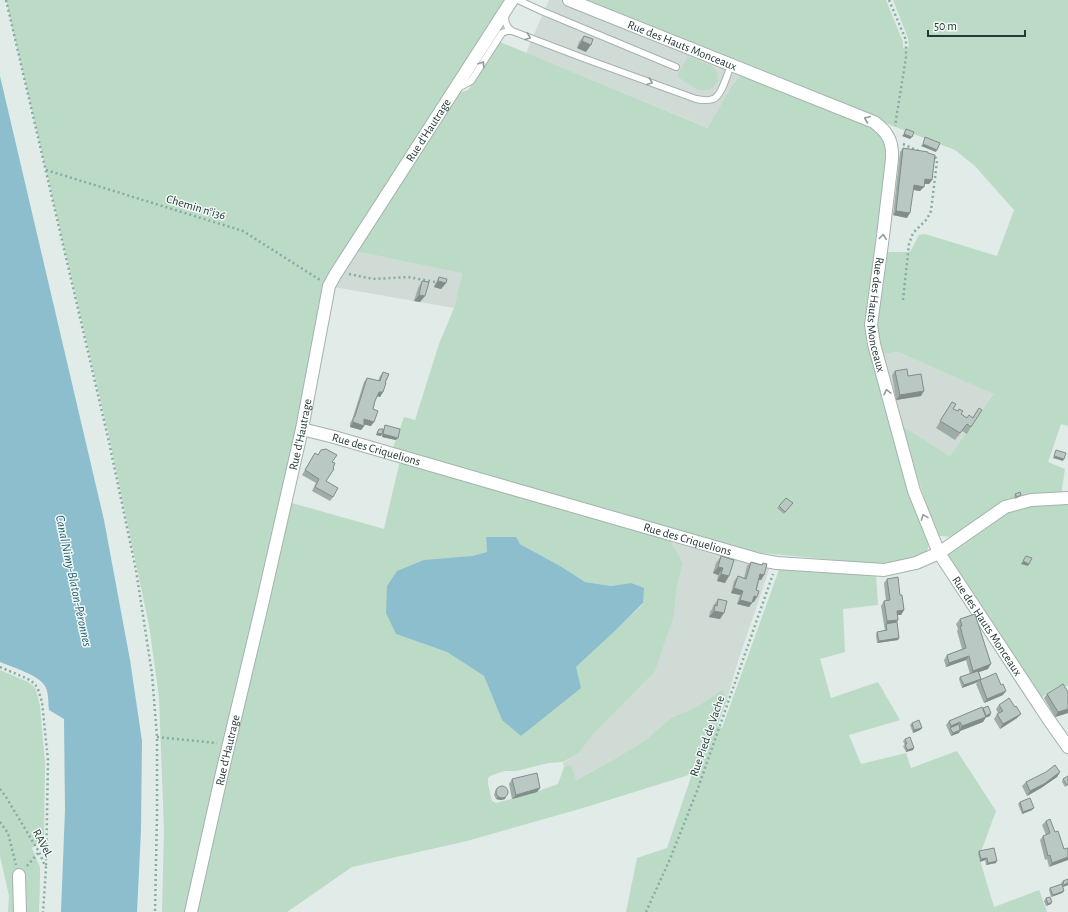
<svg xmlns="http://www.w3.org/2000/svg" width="1068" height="912" font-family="'Alegreya Sans',sans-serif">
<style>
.built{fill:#d0dbd6}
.green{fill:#bbdbc6;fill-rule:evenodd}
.water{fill:#8cbecd}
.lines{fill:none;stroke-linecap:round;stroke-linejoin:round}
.service-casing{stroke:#a4b2ae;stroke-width:8}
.minor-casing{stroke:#a4b2ae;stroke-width:14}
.path{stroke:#84aca3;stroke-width:2.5;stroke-dasharray:2 3;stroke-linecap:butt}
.service{stroke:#fff;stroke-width:6}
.minor{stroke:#fff;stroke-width:12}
.wall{fill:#a0aca8}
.shaded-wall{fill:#828c88}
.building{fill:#bac8c3;stroke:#828c88}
.oneway{stroke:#919c9a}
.labels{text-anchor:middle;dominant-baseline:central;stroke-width:3;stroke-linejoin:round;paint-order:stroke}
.street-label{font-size:12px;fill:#233a36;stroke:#f2f8f5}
.water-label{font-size:13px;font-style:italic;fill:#215e73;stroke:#f2f8f5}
</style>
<rect width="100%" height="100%" fill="#e1ebe7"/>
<path class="built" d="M549,0H569L744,70L731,87L709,128L526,53Z
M355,251L462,272L454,308L334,287Z
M898,352L995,394L950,456L903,428H901L881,354Z
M671,542L724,557L770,567L738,661L727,700L723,689L698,706L671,718L643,742L611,761L575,780L571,765L564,767L563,763L579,753L674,615L677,586L683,563Z"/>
<path class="green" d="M6,0H512L335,275L285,501L384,529L402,452L393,448L404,417L415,420L439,344L454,308L462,273L355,251L459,93L468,90L500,42L708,128L731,87L742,73L859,120L882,134L888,151L866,323V334L872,359L929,543L928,549L925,553L893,564L867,563L761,553L674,531L671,542L683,563L677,586L674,615L655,671L593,734L579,753L563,762L548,763L516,771H504L490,776L488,778V784L492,801L496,803L536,792L558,784L564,767L571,765L576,780L611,761L643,742L671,718L698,706L723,689L727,700L717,726L722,728L780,567L876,574L878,605L843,609L845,652L820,659L831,698L878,682L900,720L849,735L861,764L906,753L911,768L957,751L996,811L979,857L994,907L1039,890L1047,912H626L637,858L667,848L692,774L583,808L467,841L352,867L287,912H162L164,830L159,697L149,625L108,432ZM486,537L520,544L562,567L585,582L611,586L631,583L643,604L616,630L576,667L502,720L484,676L447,652L396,634L472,556L487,552Z
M569,0H886L903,42V48L909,47L908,38L893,0H1068V426L1061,424L1048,462L1065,469L1061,495L1030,497L956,537L939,536L935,531L917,476L903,427L950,456L994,394L898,352L881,354L876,335L884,252H910L919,235L925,234L997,256L1014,210L975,166L955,150Z
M688,56L712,66L717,72L718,80C716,83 714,87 712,88C702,96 685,82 677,76Z
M1068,502V686H1058L1039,699L951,562L948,556L949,551L1019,505Z
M0,670L28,682L33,686L36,690L40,706L45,763L44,837L32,848L40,867V880L39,912H8L9,896L0,856Z"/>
<path class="water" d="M0,76L104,520L130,660L142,741L141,830L137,912H61L65,810L64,719L49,710C48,704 49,695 46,688C42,676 12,667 0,662Z
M486,537H516L520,544L562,567L585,582L611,586L631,583L644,588L643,603L616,630L576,667L581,688L521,736L502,720L484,676L447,652L396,634L386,613L387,586L397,571L424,560L472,556L487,552Z"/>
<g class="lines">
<defs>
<path id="service" d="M518,0L544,12L676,67
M505,13C505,21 505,26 512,31L583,58L696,99C701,100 708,101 713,99C722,96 727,74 731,65
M458,88L471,81L502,33L507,31H512"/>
<g id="minor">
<path id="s1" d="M569,0L874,122C888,132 893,142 892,159L883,236L871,325L874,344L914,491L939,553L1049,720L1068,747"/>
<path id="s2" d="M302,429L334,437L510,488L760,560L777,563L884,570L916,563L939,553L1005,507L1031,500L1068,498"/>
<path d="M19,875L20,912"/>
<path id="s3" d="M191,912L222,773L262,605L302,429L329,286L335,275L512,0"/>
</g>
</defs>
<use href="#service" class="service-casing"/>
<use href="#minor" class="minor-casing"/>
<path class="path" d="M6,0L109,442L136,570L152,674L157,737V813L155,912
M889,0L906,40V57L895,126
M903,144L921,152
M46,170L243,231L320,280
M349,274L373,279L408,277L435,282
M903,300L909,244L913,233L927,219L931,211L937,161L936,158L932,157
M0,667L28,679L35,684L38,689L42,702L48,760L46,868
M157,737L217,743
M0,789L6,797L39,852L46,868L43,912
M0,822L8,833L16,865
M27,866L39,852
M646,912L670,859L697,791L773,574"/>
<use href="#service" class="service"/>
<use href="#minor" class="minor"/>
</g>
<path class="wall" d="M584,36L586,52L577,48L579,42Z
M903,148L932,180L929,184H924L920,191L913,190L907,218L893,215L900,152Z
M439,277L446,283L441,289L434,287L435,284Z
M422,281L420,302L414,301L418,288Z
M895,371L908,376L921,396L896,400L892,375Z
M383,372L385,383L383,392L380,397L377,396L375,401L373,409L371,426L364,424V426L361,430L350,427V423L352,420L364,382L367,378L378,381L380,376Z
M952,402L953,409L967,418H972L979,408L971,427L967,434L962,431L955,440L936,428Z
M385,425L396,440L382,437V434L381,436L376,435L379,429L382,433L384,428Z
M321,450L332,462L326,481L333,497L330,501L312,491L316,483L302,475L315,453L318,455Z
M1015,494L1019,497L1015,499L1014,497Z
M793,503L784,514L777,508L779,506Z
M721,556L734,560L725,583L717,581L718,575L713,573L716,563Z
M751,562L761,565L763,563L764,575L761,580H759L754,602L753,601L749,607L737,604L740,595L731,593L734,581L738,576L744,578L747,566Z
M887,579L900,595L904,610L901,615H897L898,620L897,622L899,638L898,640L877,643L876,635L877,632L885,631L881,606L884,601H886L884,583Z
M718,599L720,619L709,617L710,612L712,609L713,606Z
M960,619L988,669L979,672L981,679L1003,695L984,703L976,684L978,682L962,688L959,679L960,677L970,674L966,660L946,667L944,660L947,655L962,649L957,631L958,629L956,624Z
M1068,692V713L1055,717L1044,698L1047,694Z
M999,705L1017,718L1000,729L994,719L997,714L998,713L996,709Z
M983,708L990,716L986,717L983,722L960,731L959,733L951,736L946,725L949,721Z
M912,723L922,728L920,730L913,733L910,725Z
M905,739L913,750L906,752L903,746L905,745L903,741Z
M1060,772L1057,777L1041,788L1027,796L1022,786L1026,782Z
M512,779L540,788L537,792L512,799L509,784Z
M1063,779L1068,785L1065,787L1062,782Z
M498,787L505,799L501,800L496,799L494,795L496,789Z
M1020,802L1032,810L1022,814L1018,804Z
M1046,821L1055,832L1064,849L1049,867L1047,859L1045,860L1040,840L1043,836L1046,835L1042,825Z
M979,851L996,863L986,865L985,860L980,862L978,853Z
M1068,879V885L1063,887L1064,891L1062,893L1051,897L1049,890L1050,888L1062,884L1061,883L1063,881Z
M1046,898L1051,904L1046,906L1044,901Z"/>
<path class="shaded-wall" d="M582,41L591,45L586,52L577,48Z
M904,134L912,137L910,139L902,136Z
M923,144L937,150L936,152L921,146Z
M925,179L932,180L929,184H921Z
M914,185L924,187L920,191L910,189Z
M896,211L910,213L907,218L893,215Z
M438,281L446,283L441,289L434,287Z
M419,295L425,296L420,302L414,301Z
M924,391L921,396L896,400L900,395Z
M379,392H383L380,397L376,396Z
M364,419L374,422L371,426L361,424Z
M353,422L364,426L361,430L350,427Z
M377,433L382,434L381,436L376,435Z
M383,434L398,438L396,440L382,437Z
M1054,456L1064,459L1063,461L1053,458Z
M1023,561L1029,564L1028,566L1021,564Z
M718,567L723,568L718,575L713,573Z
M721,574L729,576L725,583L717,581Z
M760,574L764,575L761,580L757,579Z
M734,588L743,591L740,595L731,593Z
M754,596L757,597L754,602L751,601Z
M740,600L752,603L749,607L737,604Z
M904,610L901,615H894L897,611Z
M714,611L724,613L720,619L709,617Z
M898,620L895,624H886L887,621Z
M899,638L898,640L877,643L879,641Z
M969,656L966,660L946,667L949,663Z
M991,664L988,669L970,675L973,671Z
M980,680L978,682L962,688L964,685Z
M1006,691L1003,695L984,703L987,699Z
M1068,709V713L1055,717L1058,712Z
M991,713L990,716L982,719L984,716Z
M1021,714L1017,718L1000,729L1003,724Z
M986,717L983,722L960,731L959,733L951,736L953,733L959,731L962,726Z
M960,722L957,726L950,728L951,726Z
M922,728L920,730L913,733L914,730Z
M914,748L913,750L906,752L907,750Z
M1060,772L1057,777L1041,788L1027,796L1030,791Z
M540,788L537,792L512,799L516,795Z
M498,797H506L505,799L501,800L496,799Z
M1034,808L1032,810L1022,814L1023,812Z
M1068,857V860L1049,867L1052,863Z
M987,858L985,860L980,862L981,859Z
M997,861L996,863L986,865L988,863Z
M1068,883V885L1063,887L1064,885Z
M1064,891L1062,893L1051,897L1053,895Z
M1052,902L1051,904L1046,906L1048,904Z"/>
<path class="building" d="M584,36L593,39L591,45L582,41Z
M906,129L914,132L912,137L904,134Z
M925,137L940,143L937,150L923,144Z
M903,148L928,152V153L935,155L932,180L925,179L924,187L914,185L910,213L896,211Z
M439,277L447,279L446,283L438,281Z
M422,281L429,282L425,296L419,295Z
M907,369L908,376L921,374L924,391L900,395L895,371Z
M383,372L389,374L385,383H386L383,392H379L375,401L373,409L378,411L374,422L364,419V426L353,422V419L355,416L367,378L380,381Z
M952,402L956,404L953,409L958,411L959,409L963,411L961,414L967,418L969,415L973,418L979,408L982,410L971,427L967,424L960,433L940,421Z
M385,425L400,429L398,438L383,434Z
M379,429H383L382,434L377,433Z
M326,449L337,455L332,462L335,463L333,468L334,469L326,481L338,488L333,497L315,487L319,479L305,470L315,453L318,455L321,450Z
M1056,450L1066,453L1064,459L1054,456Z
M1020,492L1021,495L1017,497L1015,494Z
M786,498L793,503L785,512L779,506Z
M721,556L734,560L729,576L721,574L723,568L718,567Z
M1026,556L1032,558L1029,564L1023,561Z
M751,562L762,565L763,563L767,564L764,575L760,574L756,590L759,591L757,597L754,596L752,603L740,600L743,591L734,588L738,576L746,579Z
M898,577L900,595H902L904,610L897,611L898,620L887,621L884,601L890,600L887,579Z
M718,599L727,601L724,613L714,611L715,605L717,606Z
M975,614L991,664L973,671L969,656L949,663L947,655L966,648L960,626H962L960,619Z
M897,622L899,638L879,641L877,632L887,630L886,624Z
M978,671L981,679L964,685L960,677Z
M996,673L1001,685L1003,684L1006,691L987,699L980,680Z
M1063,684L1068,692V709L1058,712L1047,694Z
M1009,698L1015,707L1016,706L1021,714L1003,724L997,714L1003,711L999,705Z
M988,706L991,713L986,716L983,708Z
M982,707L986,717L962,726L960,722L951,726L949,721Z
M919,720L922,728L914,730L912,723Z
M959,724L960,730L953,733L950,728Z
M910,737L914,748L907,750L905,744H907L905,739Z
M1055,765L1060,772L1044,784L1030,791L1026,782L1046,772Z
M537,773L540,788L516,795L512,779Z
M1068,776V784L1067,785L1063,779Z
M496 792a6 6 0 1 1 12 0a6 6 0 1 1-12 0Z
M1030,798L1034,808L1023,812L1020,802Z
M1050,819L1055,832L1058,831L1064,849L1068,848V857L1052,863L1050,855L1048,856L1043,836L1050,833L1046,821Z
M994,848L997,861L988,863L987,858L981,859L979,851Z
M1068,879V883L1064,885L1063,881Z
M1062,884L1064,891L1053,895L1050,888Z
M1050,897L1052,902L1048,904L1046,898Z"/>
<defs><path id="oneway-chevron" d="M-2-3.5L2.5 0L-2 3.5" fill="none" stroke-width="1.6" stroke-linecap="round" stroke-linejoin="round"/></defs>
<g class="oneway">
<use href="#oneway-chevron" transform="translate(528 37) rotate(21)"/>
<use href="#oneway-chevron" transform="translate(482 64) rotate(-58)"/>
<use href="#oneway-chevron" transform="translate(650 82) rotate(20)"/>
<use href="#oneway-chevron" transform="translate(867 119) rotate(-158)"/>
<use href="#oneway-chevron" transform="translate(883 237) rotate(-83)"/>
<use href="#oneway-chevron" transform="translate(887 392) rotate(-104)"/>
<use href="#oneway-chevron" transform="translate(924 517) rotate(-111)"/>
</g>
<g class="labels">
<g class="street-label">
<text stroke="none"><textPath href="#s1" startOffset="122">Rue des Hauts Monceaux</textPath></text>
<text stroke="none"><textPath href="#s3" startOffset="826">Rue d'Hautrage</textPath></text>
<text transform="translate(196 207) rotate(17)">Chemin n°i36</text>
<text stroke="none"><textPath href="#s1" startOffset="529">Rue des Hauts Monceaux</textPath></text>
<text stroke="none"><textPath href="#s3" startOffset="490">Rue d'Hautrage</textPath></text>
<text stroke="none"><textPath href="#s2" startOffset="77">Rue des Criquelions</textPath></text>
<text stroke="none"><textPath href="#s2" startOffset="401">Rue des Criquelions</textPath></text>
<text stroke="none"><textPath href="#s1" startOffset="865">Rue des Hauts Monceaux</textPath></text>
<text transform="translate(707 736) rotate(-71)">Rue Pied de Vache</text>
<text stroke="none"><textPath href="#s3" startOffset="166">Rue d'Hautrage</textPath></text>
<text transform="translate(43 843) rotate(62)">RAVeL</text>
</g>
<g class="water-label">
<text transform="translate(73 581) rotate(78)">Canal Nimy-Blaton-Péronnes</text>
</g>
</g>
<path d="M928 30v6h97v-6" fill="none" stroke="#233a36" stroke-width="2"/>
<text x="934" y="30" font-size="12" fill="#233a36" stroke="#f2f8f5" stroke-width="3" paint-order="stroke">50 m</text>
</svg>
